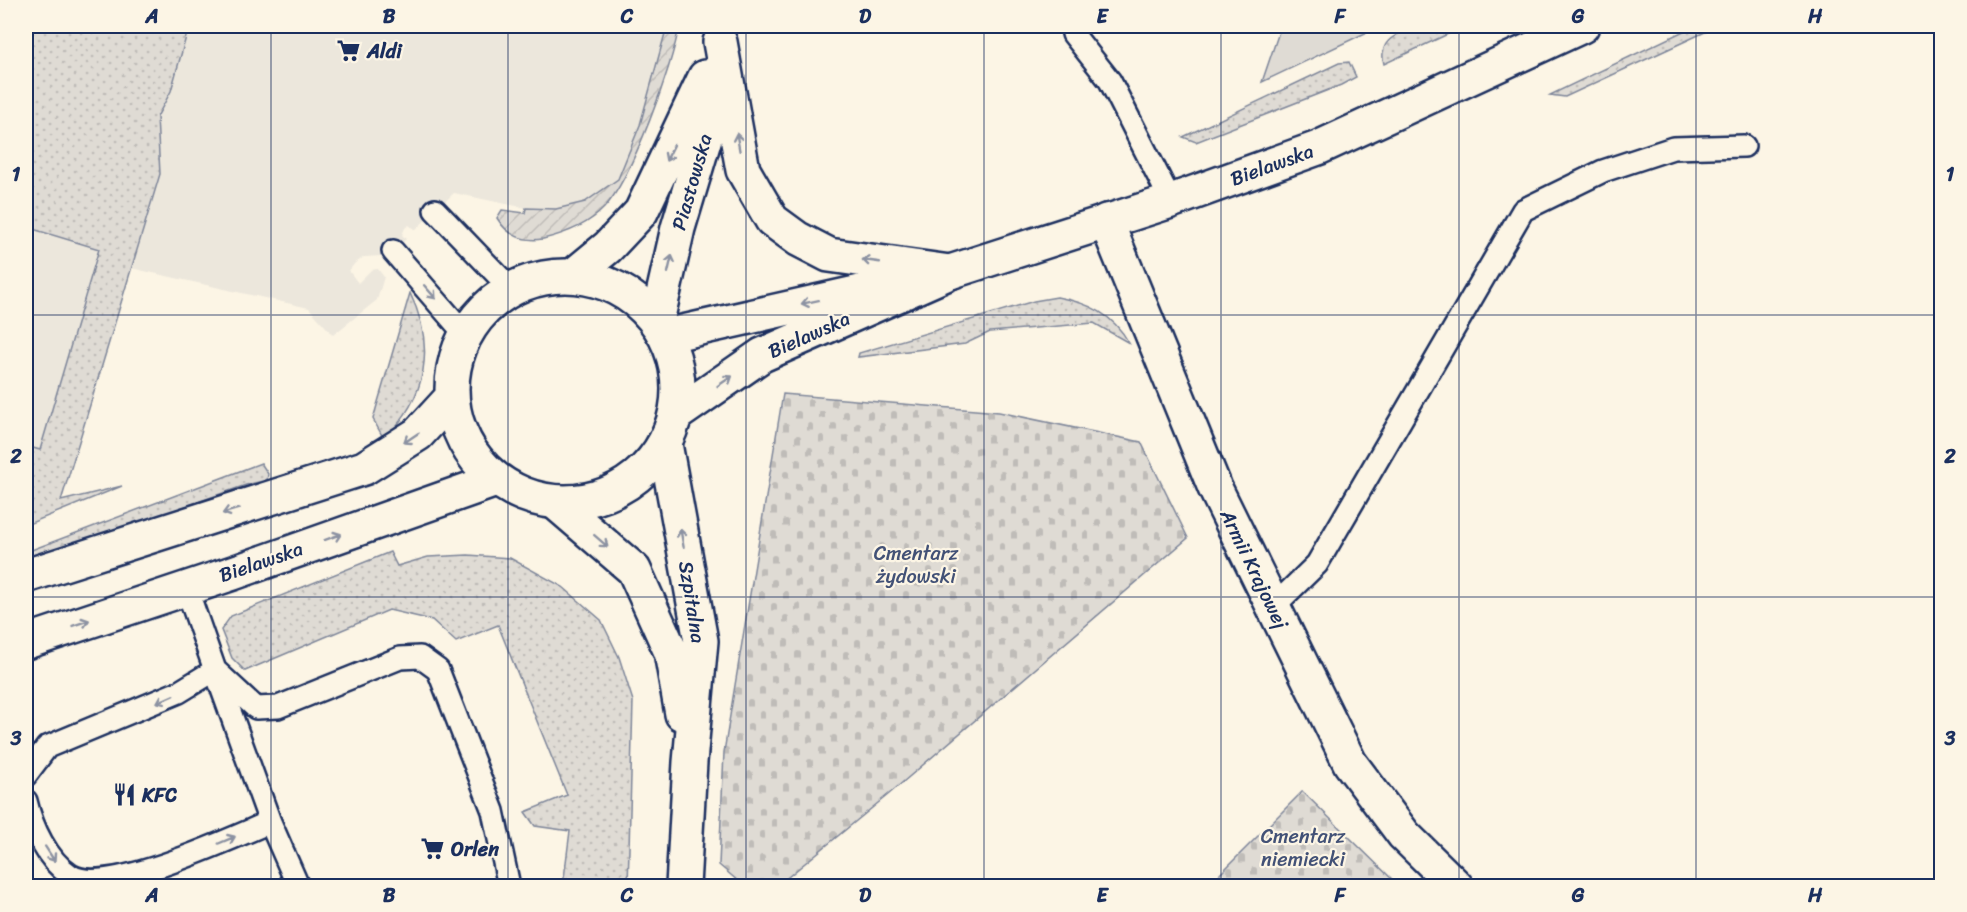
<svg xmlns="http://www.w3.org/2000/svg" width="1967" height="912" font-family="Sriracha,sans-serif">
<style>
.built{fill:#ece7dc}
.grass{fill:url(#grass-dots);stroke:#7d8599;stroke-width:1.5}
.cemetery{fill:url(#cemetery-stones);stroke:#7d8599;stroke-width:1.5}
.park{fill:#dfdbd4;stroke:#7d8599;stroke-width:1.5}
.garden{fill:url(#garden-furrows);stroke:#7d8599;stroke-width:1.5}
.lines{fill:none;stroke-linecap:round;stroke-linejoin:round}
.service-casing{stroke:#1b2f5e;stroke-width:26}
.minor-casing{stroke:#1b2f5e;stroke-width:38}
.tertiary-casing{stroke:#1b2f5e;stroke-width:38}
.secondary-casing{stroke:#1b2f5e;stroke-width:38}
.service{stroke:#fcf5e5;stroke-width:21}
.minor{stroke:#fcf5e5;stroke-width:33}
.tertiary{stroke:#fcf5e5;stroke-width:33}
.secondary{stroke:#fcf5e5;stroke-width:33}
.oneway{stroke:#8c92a2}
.grid{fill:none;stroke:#1b2f5e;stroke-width:1.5;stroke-opacity:0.55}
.labels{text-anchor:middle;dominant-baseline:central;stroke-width:4.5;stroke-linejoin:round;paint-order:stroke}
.poi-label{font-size:20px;font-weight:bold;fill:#1b2f5e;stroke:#fcf5e5;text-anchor:start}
.street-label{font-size:20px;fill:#1b2f5e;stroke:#fcf5e5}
.park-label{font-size:20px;fill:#425176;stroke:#fcf5e5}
.neatline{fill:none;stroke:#1b2f5e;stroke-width:2}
.grid-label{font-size:20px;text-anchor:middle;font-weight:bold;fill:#1b2f5e}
</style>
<defs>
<pattern id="grass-dots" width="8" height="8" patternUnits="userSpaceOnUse" patternTransform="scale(1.5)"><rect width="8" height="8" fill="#dfdbd4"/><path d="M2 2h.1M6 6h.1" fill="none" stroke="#bfbcb8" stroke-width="1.8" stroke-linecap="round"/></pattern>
<pattern id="cemetery-stones" width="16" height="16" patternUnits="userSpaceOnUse" patternTransform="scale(1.5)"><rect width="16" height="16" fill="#dfdbd4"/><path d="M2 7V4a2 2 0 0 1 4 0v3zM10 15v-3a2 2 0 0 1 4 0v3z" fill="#bfbcb8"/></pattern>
<pattern id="garden-furrows" width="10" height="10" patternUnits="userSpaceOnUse" patternTransform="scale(1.5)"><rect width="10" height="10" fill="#dfdbd4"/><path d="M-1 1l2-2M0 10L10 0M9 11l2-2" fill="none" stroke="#bfbcb8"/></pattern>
</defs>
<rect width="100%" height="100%" fill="#fcf5e5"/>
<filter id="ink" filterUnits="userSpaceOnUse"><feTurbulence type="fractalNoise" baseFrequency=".0167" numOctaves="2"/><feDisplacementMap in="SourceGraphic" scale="12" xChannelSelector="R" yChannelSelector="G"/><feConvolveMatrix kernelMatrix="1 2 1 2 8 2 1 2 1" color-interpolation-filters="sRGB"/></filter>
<g filter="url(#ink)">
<path class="built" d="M189,26H679L668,67L645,129L622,181L596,215L557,236L538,240L519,239L503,228L497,218L502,210L525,213L526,208L454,193L415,230L409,225L405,228L402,235L406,239L388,259L382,256L364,257L354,264L349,271L358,283L371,270L378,269L384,277L377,300L333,335L309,308L131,268L61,501H26V119L157,117L171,91Z"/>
<path class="grass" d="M26,26H189L171,91L157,117L160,174L61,501L122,486L26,525V446L40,450L99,249L26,227V184L32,152L26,150Z
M1414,26H1465L1384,64C1378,41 1395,35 1414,26Z
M1694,26H1718L1565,97L1550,95Z
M1349,62L1356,77L1341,85L1196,142L1183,137L1339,63Z
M410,293C436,347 427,398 384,439L373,419Z
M1057,297C1089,303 1113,314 1129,343L1094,323L990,332L965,344L858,357L859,353L1034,301Z
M261,463L268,474L267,480L246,485L26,562V552Z
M390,552L397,566L428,557L468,555L510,558L563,587L601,620L619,657L633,701L628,886H563L570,831L535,826L525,812L567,795L498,625L456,642L432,620L389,610L245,671L232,658L221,630L231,616Z"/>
<path class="cemetery" d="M783,394L999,412L1141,442L1188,538L889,794L777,886H744L719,865L724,752Z
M1302,792H1303L1399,886H1208Z"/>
<path class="park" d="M1281,26H1380L1262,82Z"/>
<path class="garden" d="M667,26H679C673,65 631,180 604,208C589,224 564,234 543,239C523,242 507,235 497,218L502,210L525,213L526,208L556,209L585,202L618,179L640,125Z"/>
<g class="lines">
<defs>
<path id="service" d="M1072,26L1073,34L1110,81L1171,201
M435,210L511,289
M393,251L465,334
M186,587L215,670L256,708L278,707L400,658L420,657L438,670L493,811L509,886
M1273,607L1317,564L1523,210L1603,171L1673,148L1744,146
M26,775L47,747L179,692L215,670L270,822L298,886
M26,801C32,827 47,860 70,875C105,898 231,838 270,822"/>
<path id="minor" d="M1106,221L1215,488L1350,763L1404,835L1456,886
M665,444L701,641L690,762L683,886
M556,503L634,570L671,652L682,714"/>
<path id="tertiary" d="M720,42L743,170L772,220L798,239L829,255L950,272
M574,275L608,247L641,212L705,77
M657,321L678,228L710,121L716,73"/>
<path id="secondary" d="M452 389a113 113 0 1 1 226 0a113 113 0 1 1-226 0Z
M665,336L882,287
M677,414L762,355L950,272L1171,201L1318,148L1582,26
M26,576L364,468L418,434L452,397
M26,642L233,573L496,480"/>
</defs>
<use href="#service" class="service-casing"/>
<use href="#minor" class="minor-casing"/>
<use href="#tertiary" class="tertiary-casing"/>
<use href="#secondary" class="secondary-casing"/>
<use href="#service" class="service"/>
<use href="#minor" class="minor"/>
<use href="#tertiary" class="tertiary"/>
<use href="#secondary" class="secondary"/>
</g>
<defs><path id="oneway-shaft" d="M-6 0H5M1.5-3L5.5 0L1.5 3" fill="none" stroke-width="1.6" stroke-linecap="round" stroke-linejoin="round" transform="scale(1.5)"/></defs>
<g class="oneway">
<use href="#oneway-shaft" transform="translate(738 142) rotate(-100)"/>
<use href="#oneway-shaft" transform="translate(670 153) rotate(116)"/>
<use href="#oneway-shaft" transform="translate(871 261) rotate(-172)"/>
<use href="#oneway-shaft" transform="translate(670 264) rotate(-77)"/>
<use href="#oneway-shaft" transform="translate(430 292) rotate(49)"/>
<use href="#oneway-shaft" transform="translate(810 302) rotate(168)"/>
<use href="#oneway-shaft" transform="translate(725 381) rotate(-34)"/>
<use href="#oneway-shaft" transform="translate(411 438) rotate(146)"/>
<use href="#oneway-shaft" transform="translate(231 511) rotate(163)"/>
<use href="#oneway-shaft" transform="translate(333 537) rotate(-20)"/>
<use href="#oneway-shaft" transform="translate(682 538) rotate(-100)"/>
<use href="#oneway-shaft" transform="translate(601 541) rotate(41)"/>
<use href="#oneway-shaft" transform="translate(81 623) rotate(-19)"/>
<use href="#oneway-shaft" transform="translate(165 699) rotate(156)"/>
<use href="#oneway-shaft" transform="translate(227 840) rotate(-23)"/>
<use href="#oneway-shaft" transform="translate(50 854) rotate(57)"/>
</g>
</g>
<path class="grid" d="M271,26V886M508,26V886M746,26V886M984,26V886M1221,26V886M1459,26V886M1696,26V886M26,315H1942M26,597H1942"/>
<defs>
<symbol id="supermarket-bare" viewBox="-9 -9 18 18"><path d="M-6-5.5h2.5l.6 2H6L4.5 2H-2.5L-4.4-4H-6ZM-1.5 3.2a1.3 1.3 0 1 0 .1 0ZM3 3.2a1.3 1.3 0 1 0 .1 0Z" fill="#1b2f5e" stroke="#fcf5e5" stroke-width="2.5" paint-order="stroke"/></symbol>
<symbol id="restaurant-bare" viewBox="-9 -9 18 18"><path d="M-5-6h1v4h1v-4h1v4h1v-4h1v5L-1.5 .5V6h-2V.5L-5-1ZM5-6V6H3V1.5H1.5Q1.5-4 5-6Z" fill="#1b2f5e" stroke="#fcf5e5" stroke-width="2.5" paint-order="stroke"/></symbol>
</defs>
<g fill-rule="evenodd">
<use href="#supermarket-bare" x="332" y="34" width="33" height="33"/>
<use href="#restaurant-bare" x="108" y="778" width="33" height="33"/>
<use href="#supermarket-bare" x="416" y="832" width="33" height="33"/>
</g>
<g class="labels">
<g class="poi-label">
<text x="367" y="51">Aldi</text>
<text x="142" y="795">KFC</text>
<text x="451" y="849">Orlen</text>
</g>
<g class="street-label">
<text transform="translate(1272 165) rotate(-20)">Bielawska</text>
<text transform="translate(692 182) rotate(-74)">Piastowska</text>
<text transform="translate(809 335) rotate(-24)">Bielawska</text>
<text transform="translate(261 562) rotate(-19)">Bielawska</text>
<text transform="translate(1254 569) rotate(64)">Armii Krajowej</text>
<text transform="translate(692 602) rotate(81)">Szpitalna</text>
</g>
<g class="park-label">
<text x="916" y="553">Cmentarz<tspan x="916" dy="23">żydowski</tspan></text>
<text x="1303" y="836">Cmentarz<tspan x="1303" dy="23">niemiecki</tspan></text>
</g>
</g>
<rect width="1967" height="912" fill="none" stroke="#fcf5e5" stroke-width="66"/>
<rect x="33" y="33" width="1901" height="846" class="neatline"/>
<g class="grid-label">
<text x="152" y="23">A</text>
<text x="389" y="23">B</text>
<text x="627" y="23">C</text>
<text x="865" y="23">D</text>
<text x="1102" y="23">E</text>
<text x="1340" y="23">F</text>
<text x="1578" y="23">G</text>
<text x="1815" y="23">H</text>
<text x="16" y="181">1</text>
<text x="1950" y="181">1</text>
<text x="16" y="463">2</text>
<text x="1950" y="463">2</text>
<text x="16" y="745">3</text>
<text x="1950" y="745">3</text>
<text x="152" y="902">A</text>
<text x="389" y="902">B</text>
<text x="627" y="902">C</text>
<text x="865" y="902">D</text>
<text x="1102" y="902">E</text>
<text x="1340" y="902">F</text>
<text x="1578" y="902">G</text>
<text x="1815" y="902">H</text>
</g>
</svg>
